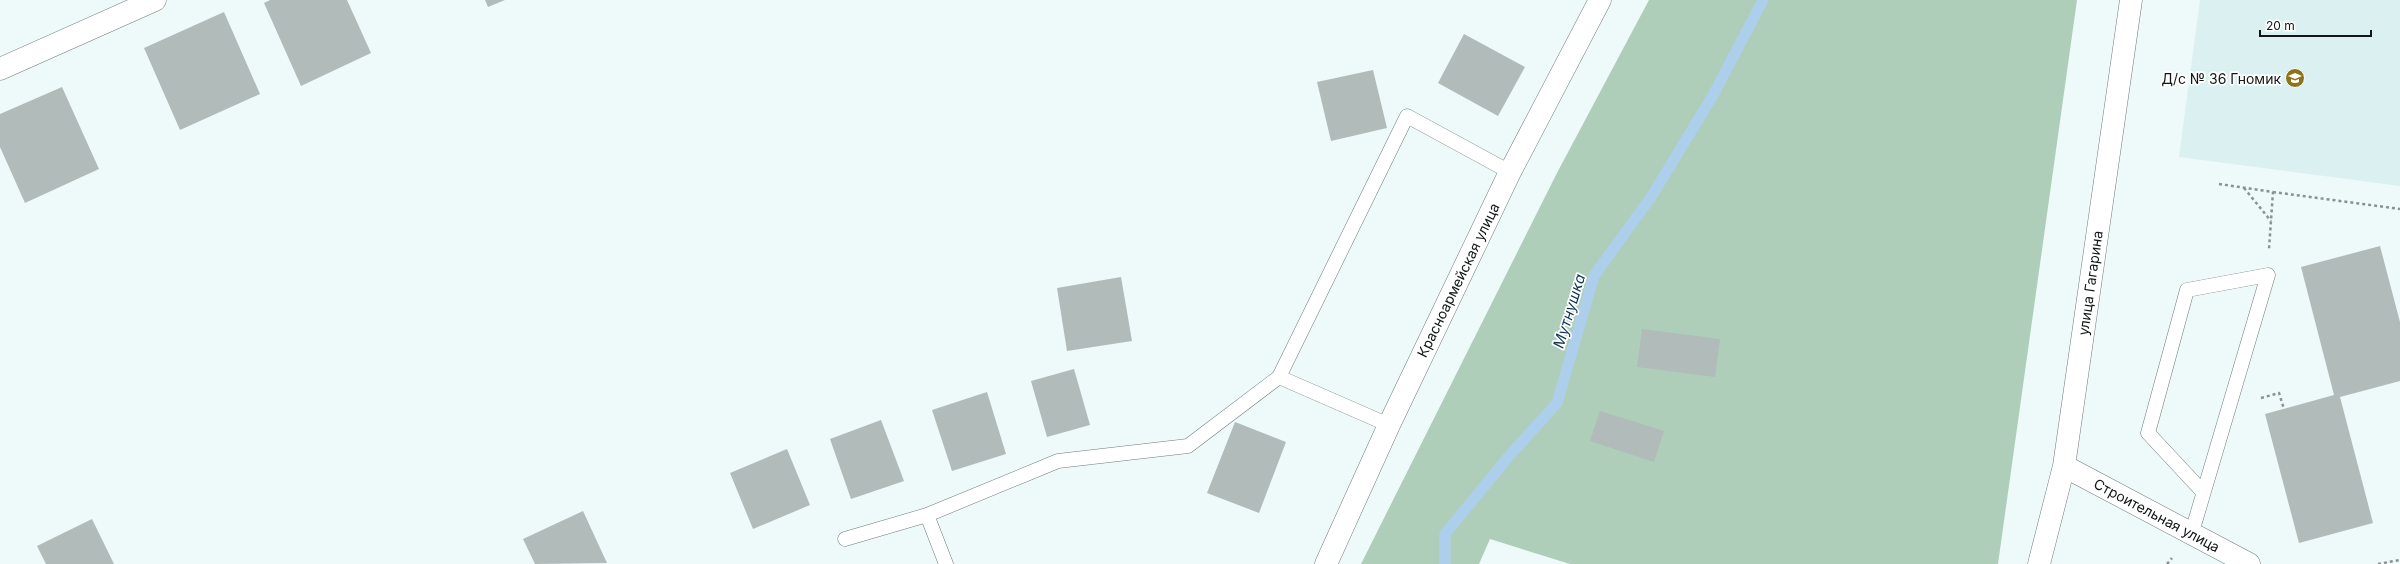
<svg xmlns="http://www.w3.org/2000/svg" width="2400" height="564" font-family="Inter,sans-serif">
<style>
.built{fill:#dbf0f1}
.green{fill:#aeceba}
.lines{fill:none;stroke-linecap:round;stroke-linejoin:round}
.stream{stroke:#adcfec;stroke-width:11}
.building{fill:#b1bbb9}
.service-casing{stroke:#727c7c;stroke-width:15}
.minor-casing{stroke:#727c7c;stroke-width:23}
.path{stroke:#8a9192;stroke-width:2.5;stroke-dasharray:3 3;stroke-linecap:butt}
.service{stroke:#fff;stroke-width:14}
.minor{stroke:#fff;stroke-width:22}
.labels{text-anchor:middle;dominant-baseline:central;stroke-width:3.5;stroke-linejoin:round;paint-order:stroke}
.poi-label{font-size:14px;fill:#121616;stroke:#fff;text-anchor:end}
.street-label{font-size:14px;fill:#121616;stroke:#fff}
.water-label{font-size:15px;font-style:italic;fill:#0d3552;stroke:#fff}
</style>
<rect width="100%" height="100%" fill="#eef9fa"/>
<path class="built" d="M2200,0H2400V186L2179,157Z"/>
<path class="green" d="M1649,0H2077L1998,564H1570L1490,539L1479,564H1361L1558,171Z"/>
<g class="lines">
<path class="stream" d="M1445,564V534L1509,456L1557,403L1594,276L1653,194L1712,97L1763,0"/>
</g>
<path class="building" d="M270,0H347L371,53L301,86L264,3Z
M485,0H505L488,7Z
M224,12L260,94L180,130L144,48Z
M1464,34L1525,67L1498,116L1438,83Z
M1373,70L1387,128L1331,141L1317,82Z
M62,87L99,169L25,203L0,147V114Z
M2380,246L2400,322V381L2340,397L2373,523L2299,543L2265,414L2334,395L2301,267Z
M1121,277L1132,341L1067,351L1057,288Z
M1642,329L1720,339L1715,377L1637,367Z
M1074,369L1090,425L1047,437L1031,381Z
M987,392L1006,454L952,471L932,410Z
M1600,411L1664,431L1654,462L1590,441Z
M881,420L904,481L851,499L830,439Z
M1235,422L1286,442L1259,513L1207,493Z
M787,449L810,505L753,529L730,473Z
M583,511L607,563L535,564L523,539Z
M92,519L114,564H46L37,546Z"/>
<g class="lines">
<defs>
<path id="service" d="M1279,377L1389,425
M927,515L946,564
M2192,532L2268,275L2187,290L2148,433L2203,492
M845,539L927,515L1058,461L1188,446L1279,377L1407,116L1510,172"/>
<path id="minor" d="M0,69L155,0
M2064,466L2249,564
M1326,564L1389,425L1510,172L1600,0
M2039,564L2064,466L2131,0"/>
</defs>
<use href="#service" class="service-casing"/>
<use href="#minor" class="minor-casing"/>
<path class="path" d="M2219,184L2273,192L2269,249
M2244,188L2271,221
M2273,192L2400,209
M2261,398L2279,393L2284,409
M2167,564L2172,558
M2378,564L2400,560"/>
<use href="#service" class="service"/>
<use href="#minor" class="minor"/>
</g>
<defs>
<symbol id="school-disc" viewBox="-11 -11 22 22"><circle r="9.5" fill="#8c7418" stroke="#fff"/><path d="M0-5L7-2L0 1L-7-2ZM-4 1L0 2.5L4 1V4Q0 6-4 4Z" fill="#fff"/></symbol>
</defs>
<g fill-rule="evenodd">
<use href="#school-disc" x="2284" y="67" width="22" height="22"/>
</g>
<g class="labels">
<g class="poi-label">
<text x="2281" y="78">Д/с № 36 Гномик</text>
</g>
<g class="street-label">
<text transform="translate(1458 280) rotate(-64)">Красноармейская улица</text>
<text transform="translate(2090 283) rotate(-82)">улица Гагарина</text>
<text transform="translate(2157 515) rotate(28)">Строительная улица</text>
</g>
<g class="water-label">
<text transform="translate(1569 311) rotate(-73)">Мутнушка</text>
</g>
</g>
<path d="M2260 30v6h111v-6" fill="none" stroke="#121616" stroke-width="2"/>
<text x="2266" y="30" font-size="12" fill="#121616" stroke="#ffffff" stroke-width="3" paint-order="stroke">20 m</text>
</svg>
